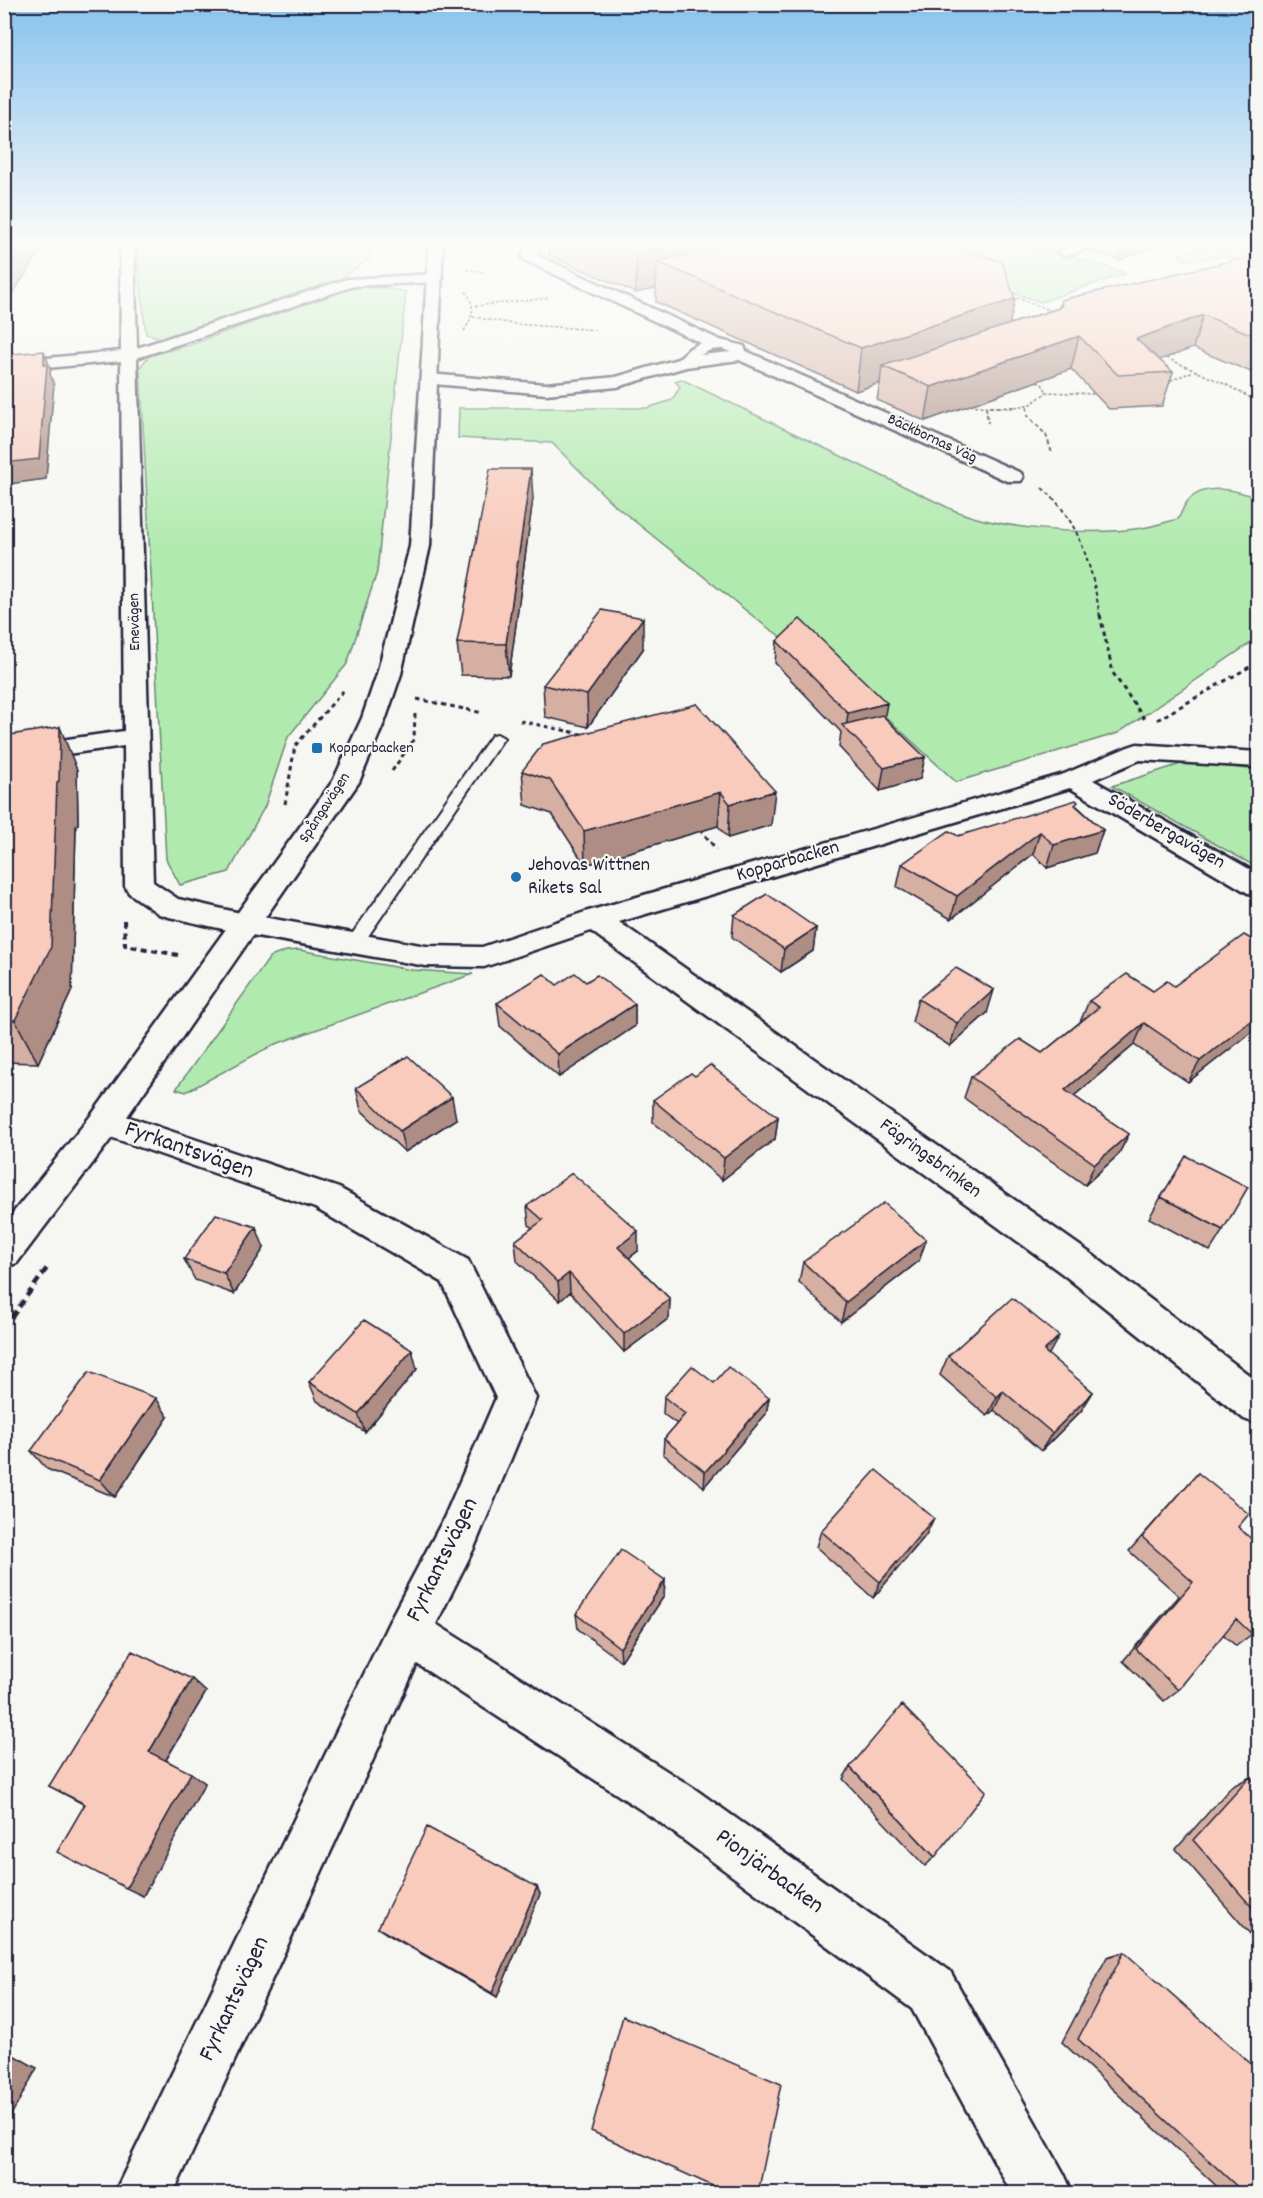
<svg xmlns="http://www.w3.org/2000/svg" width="1263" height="2198" font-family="Dekko,sans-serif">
	<rect width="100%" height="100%" fill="#f6f6f2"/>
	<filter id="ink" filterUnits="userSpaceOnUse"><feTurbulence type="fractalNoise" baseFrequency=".0167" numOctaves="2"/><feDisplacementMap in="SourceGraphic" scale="12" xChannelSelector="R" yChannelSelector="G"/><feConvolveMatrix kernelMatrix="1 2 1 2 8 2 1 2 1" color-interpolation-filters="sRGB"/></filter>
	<g filter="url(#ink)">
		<!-- green -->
		<path fill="#b1eaae" stroke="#6a8674" stroke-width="1.5" d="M 136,244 L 374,244 L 369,259 L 338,280 L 163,338 L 146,334 Z
			M 863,244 L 1025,244 L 1126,273 L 1041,302 Z
			M 1214,244 L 1258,244 L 1258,267 L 1225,256 L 1186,260 L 1178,255 Z
			M 358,287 L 387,288 L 406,292 L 377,572 L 347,664 L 288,737 L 265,806 L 229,872 L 180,885 L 166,859 L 140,367 L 149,356 L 193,344 L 334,293 Z
			M 681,379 L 951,509 C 998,530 1092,536 1142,528 C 1154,526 1166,522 1178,519 C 1181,514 1183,507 1187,502 C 1203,481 1239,490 1258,499 L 1258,634 L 1249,644 L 1118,733 L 956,782 L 849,683 L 764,625 L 612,503 L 552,443 L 458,438 L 459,408 L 647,408 L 672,400 L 680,387 L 675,381 Z
			M 1187,762 L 1258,770 L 1258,868 L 1112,786 Z
			M 299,950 L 412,970 L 473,974 L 273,1045 L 186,1092 L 176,1089 L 270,957 L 286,951 Z"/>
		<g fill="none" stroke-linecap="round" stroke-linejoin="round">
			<!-- service casing -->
			<g stroke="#22223b" stroke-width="4">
				<path id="service" d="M 497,734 L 504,738 L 360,948 L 348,948 L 346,944 L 348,940 L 492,735 Z"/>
			</g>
			<!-- minor casing -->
			<g stroke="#22223b" stroke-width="5">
				<path id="minor" d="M 120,244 L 134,244 L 137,348 L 347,279 L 436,274 L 443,278 L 436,282 L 354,286 L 137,358 L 153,882 L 178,899 L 245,914 L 426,946 L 482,947 L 585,912 L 1064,774 L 1128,747 L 1137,744 L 1258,752 L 1258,767 L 1140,760 L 1093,780 L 1258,874 L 1258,895 L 1248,893 L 1070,788 L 619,922 L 1090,1253 L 1258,1382 L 1258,1424 L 1244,1419 L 1064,1275 L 591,931 L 484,967 L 426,966 L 245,934 L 169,917 L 159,914 L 129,893 L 125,886 L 124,746 L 4,763 L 4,748 L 124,731 L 121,361 L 4,372 L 4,362 L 121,351 Z
					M 527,244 L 541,244 L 537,255 L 720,340 L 744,346 L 746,351 L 1021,473 L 1023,477 L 1021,481 L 1007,481 L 739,360 L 686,367 L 617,387 L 546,394 L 423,383 L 421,379 L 429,374 L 546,384 L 616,377 L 678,359 L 690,348 L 701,343 L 524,260 L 522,257 ZM 722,349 L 731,352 L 700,355 L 711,350 Z
					M 1075,244 L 1095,244 L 1093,247 L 1065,256 L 1058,252 Z
					M 105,1109 L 339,1188 L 468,1260 L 536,1398 L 474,1548 L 436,1624 L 692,1787 L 950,1971 L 1064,2174 L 1073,2194 L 1012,2194 L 912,2009 L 658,1821 L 417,1664 L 173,2194 L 114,2194 L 392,1616 L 444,1518 L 496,1398 L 442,1282 L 315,1208 L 93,1131 L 88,1122 L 93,1113 Z"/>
			</g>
			<!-- tertiary casing -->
			<g stroke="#22223b" stroke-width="5">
				<path id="tertiary" d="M 429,244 L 443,244 L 430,546 L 401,674 L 386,718 L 359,782 L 117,1131 L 17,1263 L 4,1267 L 4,1224 L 93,1113 L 333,781 L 362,718 L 377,674 L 410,546 Z"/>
			</g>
			<!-- path-far4 -->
			<path stroke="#22223b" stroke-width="1.5" stroke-dasharray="3 2" stroke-linecap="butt" d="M 466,269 L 485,272
				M 1012,296 L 1055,312
				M 475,306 L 548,298
				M 473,317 L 514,324 L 597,330
				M 464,331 C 474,315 476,306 465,290
				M 1162,356 L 1227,385 L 1258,402
				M 1033,379 L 1042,384 L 1047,392
				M 1166,382 L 1197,370
				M 965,405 L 1010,408 L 1031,404 L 1047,392 L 1096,394
				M 986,406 L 986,408"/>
			<!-- path-far3 -->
			<path stroke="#22223b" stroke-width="2" stroke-dasharray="4 3" stroke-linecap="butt" d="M 986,407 L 988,423
				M 989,407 L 1017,407
				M 1027,407 L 1028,416 L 1046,435 L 1052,453
				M 1042,488 C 1080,519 1093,571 1100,617"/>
			<!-- path-far2 -->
			<path stroke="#22223b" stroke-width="3" stroke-dasharray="4.5 4" stroke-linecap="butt" d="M 1100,615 L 1113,673 L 1145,720
				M 417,699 L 483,713
				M 1157,720 L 1258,662
				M 520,721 L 586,735
				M 392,771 L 414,739 L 415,714
				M 285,804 L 295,746 L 344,690
				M 700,829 L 716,849"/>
			<!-- path-far1 -->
			<path stroke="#22223b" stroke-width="4" stroke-dasharray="6 4.5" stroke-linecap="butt" d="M 124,920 L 125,945 L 178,955"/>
			<!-- path -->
			<path stroke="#22223b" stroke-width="4.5" stroke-dasharray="8 5" stroke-linecap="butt" d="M 4,1328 L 47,1268"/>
			<!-- service -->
			<use href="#service" fill="#f6f6f2" fill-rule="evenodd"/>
			<!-- minor -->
			<use href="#minor" fill="#f6f6f2" fill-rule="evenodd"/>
			<!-- tertiary -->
			<use href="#tertiary" fill="#f6f6f2" fill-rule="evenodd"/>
		</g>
		<!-- wall -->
		<path fill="#d5afa2" stroke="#22223b" stroke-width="1.5" d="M 549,244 L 949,244 L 1010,324 L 1059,308 L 1061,300 L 1258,255 L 1258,375 L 1193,348 L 1159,360 L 1173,372 L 1162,406 L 1109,409 L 1071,369 L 925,421 L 877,400 L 880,383 L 856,391 L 656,302 L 656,288 L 636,293 L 549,255 Z
			M 1090,244 L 1161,244 L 1119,260 L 1088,251 Z
			M 533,498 L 509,676 L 461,675 L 457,643 Z
			M 777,641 L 885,718 L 925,757 L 920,779 L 880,791 L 839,747 L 841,732 L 775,663 Z
			M 643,649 L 588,727 L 545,717 L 543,685 Z
			M 697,704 L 771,825 L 728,838 L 718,826 L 585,865 L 552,814 L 525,805 L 522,771 Z
			M 4,736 L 77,770 L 78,824 L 76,825 L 72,990 L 38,1063 L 4,1062 Z
			M 1077,806 L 1103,830 L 1095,853 L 1047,868 L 1033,854 L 951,919 L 897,887 L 902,864 L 958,836 Z
			M 734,915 L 816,928 L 813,951 L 781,972 L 732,937 Z
			M 1258,943 L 1258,1027 L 1188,1082 L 1134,1045 L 1074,1096 L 1129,1134 L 1118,1155 L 1085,1185 L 964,1098 L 971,1077 L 1042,1053 L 1080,1022 L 1089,1001 L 1153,991 L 1174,986 Z
			M 586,982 L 635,1004 L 635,1026 L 559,1077 L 500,1026 L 497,1003 L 557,985 Z
			M 918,999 L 987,1013 L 950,1046 L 912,1022 Z
			M 695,1076 L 778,1117 L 775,1139 L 722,1180 L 653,1122 L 653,1100 Z
			M 356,1088 L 456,1119 L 405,1152 L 361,1110 Z
			M 1161,1197 L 1223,1230 L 1210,1251 L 1149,1218 Z
			M 527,1206 L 638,1251 L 629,1258 L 670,1299 L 669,1318 L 624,1352 L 570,1292 L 560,1301 L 517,1261 L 515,1241 L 532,1228 L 529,1225 Z
			M 926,1240 L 919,1261 L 841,1322 L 799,1282 L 803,1262 Z
			M 264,1248 L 234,1294 L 195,1280 L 184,1259 Z
			M 1048,1355 L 1093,1392 L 1081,1411 L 1041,1451 L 994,1410 L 987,1416 L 940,1375 L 948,1356 Z
			M 417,1369 L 365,1432 L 317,1401 L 309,1382 Z
			M 714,1383 L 769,1398 L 766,1414 L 704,1487 L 663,1454 L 664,1439 L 677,1424 L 663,1414 L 664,1397 Z
			M 168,1417 L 115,1497 L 47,1469 L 31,1451 Z
			M 1198,1473 L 1238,1527 L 1252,1634 L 1236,1646 L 1223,1634 L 1178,1690 L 1164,1701 L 1123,1661 L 1179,1596 L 1129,1551 Z
			M 821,1531 L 926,1535 L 873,1598 L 816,1547 Z
			M 665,1580 L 664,1596 L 621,1661 L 578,1629 L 576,1614 Z
			M 206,1692 L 166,1760 L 205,1783 L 143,1896 L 85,1805 L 49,1786 Z
			M 850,1767 L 935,1857 L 925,1866 L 843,1779 Z
			M 1250,1777 L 1258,1786 L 1258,1943 L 1176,1849 L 1231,1787 Z
			M 537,1887 L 540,1894 L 497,1997 L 387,1934 L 378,1928 Z
			M 1124,1952 L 1258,2193 L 1224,2193 L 1062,2042 L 1107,1957 Z"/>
		<!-- shaded-wall -->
		<path fill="#ae8e84" stroke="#22223b" stroke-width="1.5" d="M 23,244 L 46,244 L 4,306 L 4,270 Z
			M 676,244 L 813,244 L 657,262 L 656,288 L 636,293 L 636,254 Z
			M 1139,244 L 1161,244 L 1119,260 L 1121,250 Z
			M 1015,299 L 1006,340 L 882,366 L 880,383 L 856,391 L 861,348 Z
			M 1203,315 L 1193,348 L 1127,372 L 1136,339 Z
			M 1079,336 L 1071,369 L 925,421 L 931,387 Z
			M 44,351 L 51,370 L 50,374 L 54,384 L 46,479 L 9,484 L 4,472 L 4,463 L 44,365 Z
			M 531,469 L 533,498 L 509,676 L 506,644 Z
			M 643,618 L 643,649 L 588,727 L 587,695 Z
			M 887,703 L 883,726 L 846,729 L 848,713 Z
			M 60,727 L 77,770 L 78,824 L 76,825 L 72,990 L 38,1063 L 15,1020 Z
			M 925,757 L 920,779 L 880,791 L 884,768 Z
			M 775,791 L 771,825 L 728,838 L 730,804 Z
			M 721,792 L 718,826 L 585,865 L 584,831 Z
			M 1103,830 L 1095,853 L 1047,868 L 1054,845 Z
			M 1040,832 L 1033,854 L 951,919 L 957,896 Z
			M 816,928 L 813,951 L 781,972 L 784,949 Z
			M 994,990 L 987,1013 L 950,1046 L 957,1023 Z
			M 635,1004 L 635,1026 L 559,1077 L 558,1054 Z
			M 1258,1015 L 1258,1027 L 1188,1082 L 1200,1061 Z
			M 1144,1023 L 1134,1045 L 1056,1111 L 1065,1090 Z
			M 452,1097 L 456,1119 L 405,1152 L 400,1131 Z
			M 778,1117 L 775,1139 L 722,1180 L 724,1158 Z
			M 1129,1134 L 1118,1155 L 1085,1185 L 1095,1164 Z
			M 256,1227 L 264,1248 L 234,1294 L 224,1273 Z
			M 638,1231 L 638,1251 L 618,1266 L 618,1247 Z
			M 926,1240 L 919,1261 L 841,1322 L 846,1302 Z
			M 569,1273 L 570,1292 L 560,1301 L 558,1282 Z
			M 670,1299 L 669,1318 L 624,1352 L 624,1334 Z
			M 1059,1336 L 1048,1356 L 1044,1351 Z
			M 412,1350 L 417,1369 L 365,1432 L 358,1414 Z
			M 1003,1391 L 994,1410 L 987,1416 L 997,1397 Z
			M 1093,1392 L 1081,1411 L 1041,1451 L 1052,1433 Z
			M 156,1398 L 168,1417 L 115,1497 L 100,1480 Z
			M 769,1398 L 766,1414 L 704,1487 L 705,1472 Z
			M 934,1518 L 926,1535 L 873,1598 L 880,1582 Z
			M 665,1580 L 664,1596 L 621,1661 L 620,1648 Z
			M 192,1679 L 206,1692 L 164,1763 L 149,1752 Z
			M 191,1773 L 205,1783 L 143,1896 L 126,1888 Z
			M 537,1887 L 540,1894 L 497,1997 L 492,1993 Z
			M 4,2050 L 37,2068 L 4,2128 Z"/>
		<!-- building -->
		<path fill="#f8cbbc" stroke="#22223b" stroke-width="1.5" d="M 4,244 L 23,244 L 4,270 Z
			M 613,244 L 676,244 L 636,254 Z
			M 728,244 L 949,244 L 1002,262 L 1015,299 L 861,348 L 657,262 Z
			M 1097,244 L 1139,244 L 1121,250 Z
			M 1258,255 L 1258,337 L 1203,315 L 1136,339 L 1173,372 L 1118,375 L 1079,336 L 931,387 L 882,366 L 1059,308 L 1062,304 L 1061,300 Z
			M 44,351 L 44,365 L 47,365 L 39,459 L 4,463 L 4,430 L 12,354 Z
			M 490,469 L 531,469 L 506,644 L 457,643 Z
			M 602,610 L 643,618 L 587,695 L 543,685 Z
			M 800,619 L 887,703 L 848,713 L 777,641 Z
			M 697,704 L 775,791 L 730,804 L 721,792 L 584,831 L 550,780 L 522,771 L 543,744 Z
			M 882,715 L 925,757 L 884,768 L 842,725 Z
			M 60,727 L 59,781 L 57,782 L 51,947 L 15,1020 L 4,1020 L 4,736 Z
			M 1076,800 L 1078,802 L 1075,805 L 1103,830 L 1054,845 L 1040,832 L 957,896 L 902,864 L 949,831 L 958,836 Z
			M 767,894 L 816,928 L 784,949 L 734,915 Z
			M 1244,935 L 1258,943 L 1258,1015 L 1200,1061 L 1144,1023 L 1065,1090 L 1129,1134 L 1095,1164 L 971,1077 L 1020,1039 L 1042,1053 L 1099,1007 L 1089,1001 L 1127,974 L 1153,991 L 1167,981 L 1174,986 Z
			M 956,968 L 994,990 L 957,1023 L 918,999 Z
			M 575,973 L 586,982 L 597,975 L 635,1004 L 558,1054 L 497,1003 L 544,974 L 557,985 Z
			M 408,1056 L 452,1097 L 400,1131 L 356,1088 Z
			M 710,1065 L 778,1117 L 724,1158 L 653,1100 L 691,1073 L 695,1076 Z
			M 1186,1156 L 1248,1187 L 1223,1230 L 1161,1197 Z
			M 572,1173 L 638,1231 L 618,1247 L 670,1299 L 624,1334 L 569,1273 L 558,1282 L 515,1241 L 543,1220 L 527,1206 Z
			M 884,1203 L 926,1240 L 846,1302 L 803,1262 Z
			M 216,1214 L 256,1227 L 224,1273 L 184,1259 Z
			M 1012,1298 L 1059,1336 L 1044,1351 L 1093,1392 L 1052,1433 L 1003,1391 L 997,1397 L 948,1356 Z
			M 364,1320 L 412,1350 L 358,1414 L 309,1382 Z
			M 692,1366 L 714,1383 L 728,1367 L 769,1398 L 705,1472 L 664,1439 L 685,1414 L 664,1397 Z
			M 89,1372 L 156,1398 L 100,1480 L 31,1451 Z
			M 876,1470 L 934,1518 L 880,1582 L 821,1531 Z
			M 1198,1473 L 1249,1514 L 1238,1527 L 1258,1545 L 1258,1626 L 1252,1634 L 1236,1619 L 1178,1690 L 1136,1649 L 1193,1582 L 1142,1537 Z
			M 621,1550 L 665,1580 L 620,1648 L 576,1614 Z
			M 132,1651 L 192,1679 L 149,1752 L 191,1773 L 126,1888 L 57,1852 L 85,1804 L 49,1786 Z
			M 902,1705 L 986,1791 L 935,1857 L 850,1767 Z
			M 1250,1777 L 1258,1786 L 1258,1914 L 1193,1840 Z
			M 427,1827 L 537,1887 L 492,1993 L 378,1928 Z
			M 1124,1952 L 1258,2070 L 1258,2193 L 1244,2193 L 1078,2039 Z
			M 623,2016 L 781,2084 L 758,2193 L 728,2193 L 591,2131 Z
			M 4,2060 L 15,2066 L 4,2085 Z"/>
	</g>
	<!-- sky -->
	<linearGradient id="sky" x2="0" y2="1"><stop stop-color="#87c2ee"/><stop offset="0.44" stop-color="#fbfbf9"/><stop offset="1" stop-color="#fbfbf9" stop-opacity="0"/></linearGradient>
	<rect width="1263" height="552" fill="url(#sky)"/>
	<!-- markers -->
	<g fill="#1f6fb2" stroke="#f6f6f2" stroke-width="2">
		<rect x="311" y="742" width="12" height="12" rx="3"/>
		<circle cx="516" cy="877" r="6"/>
	</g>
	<g text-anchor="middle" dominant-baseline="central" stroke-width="4.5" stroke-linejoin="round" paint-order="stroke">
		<!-- far-street labels -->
		<g font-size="16" fill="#22223b" stroke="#f6f6f2">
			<text transform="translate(932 439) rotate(25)">Bäckbornas Väg</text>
			<text transform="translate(135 622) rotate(-91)">Enevägen</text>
			<text transform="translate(325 808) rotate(-57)">Spångavägen</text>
		</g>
		<!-- far-poi labels -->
		<g font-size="16" fill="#22223b" stroke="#f6f6f2" text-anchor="start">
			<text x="329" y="748">Kopparbacken</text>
		</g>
		<!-- street labels -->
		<g font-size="20" fill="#22223b" stroke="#f6f6f2">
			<text transform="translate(1166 832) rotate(30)">Söderbergavägen</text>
			<text transform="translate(788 862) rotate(-16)">Kopparbacken</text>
			<text transform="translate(930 1159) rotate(36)">Fägringsbrinken</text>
		</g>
		<!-- poi labels -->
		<g font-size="20" fill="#22223b" stroke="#f6f6f2" text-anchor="start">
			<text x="528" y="866">Jehovas Wittnen<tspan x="528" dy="23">Rikets Sal</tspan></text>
		</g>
		<!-- near-street labels -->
		<g font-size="24" fill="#22223b" stroke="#f6f6f2">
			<text transform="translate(189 1151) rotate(19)">Fyrkantsvägen</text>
			<text transform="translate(443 1560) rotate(-64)">Fyrkantsvägen</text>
			<text transform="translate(769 1872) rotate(36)">Pionjärbacken</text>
			<text transform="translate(235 1999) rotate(-65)">Fyrkantsvägen</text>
		</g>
	</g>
	<!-- margin -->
	<rect width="1263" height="2198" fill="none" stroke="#f6f6f2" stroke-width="24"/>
	<rect x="12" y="12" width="1239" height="2174" fill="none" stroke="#22223b" stroke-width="2" filter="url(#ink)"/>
</svg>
